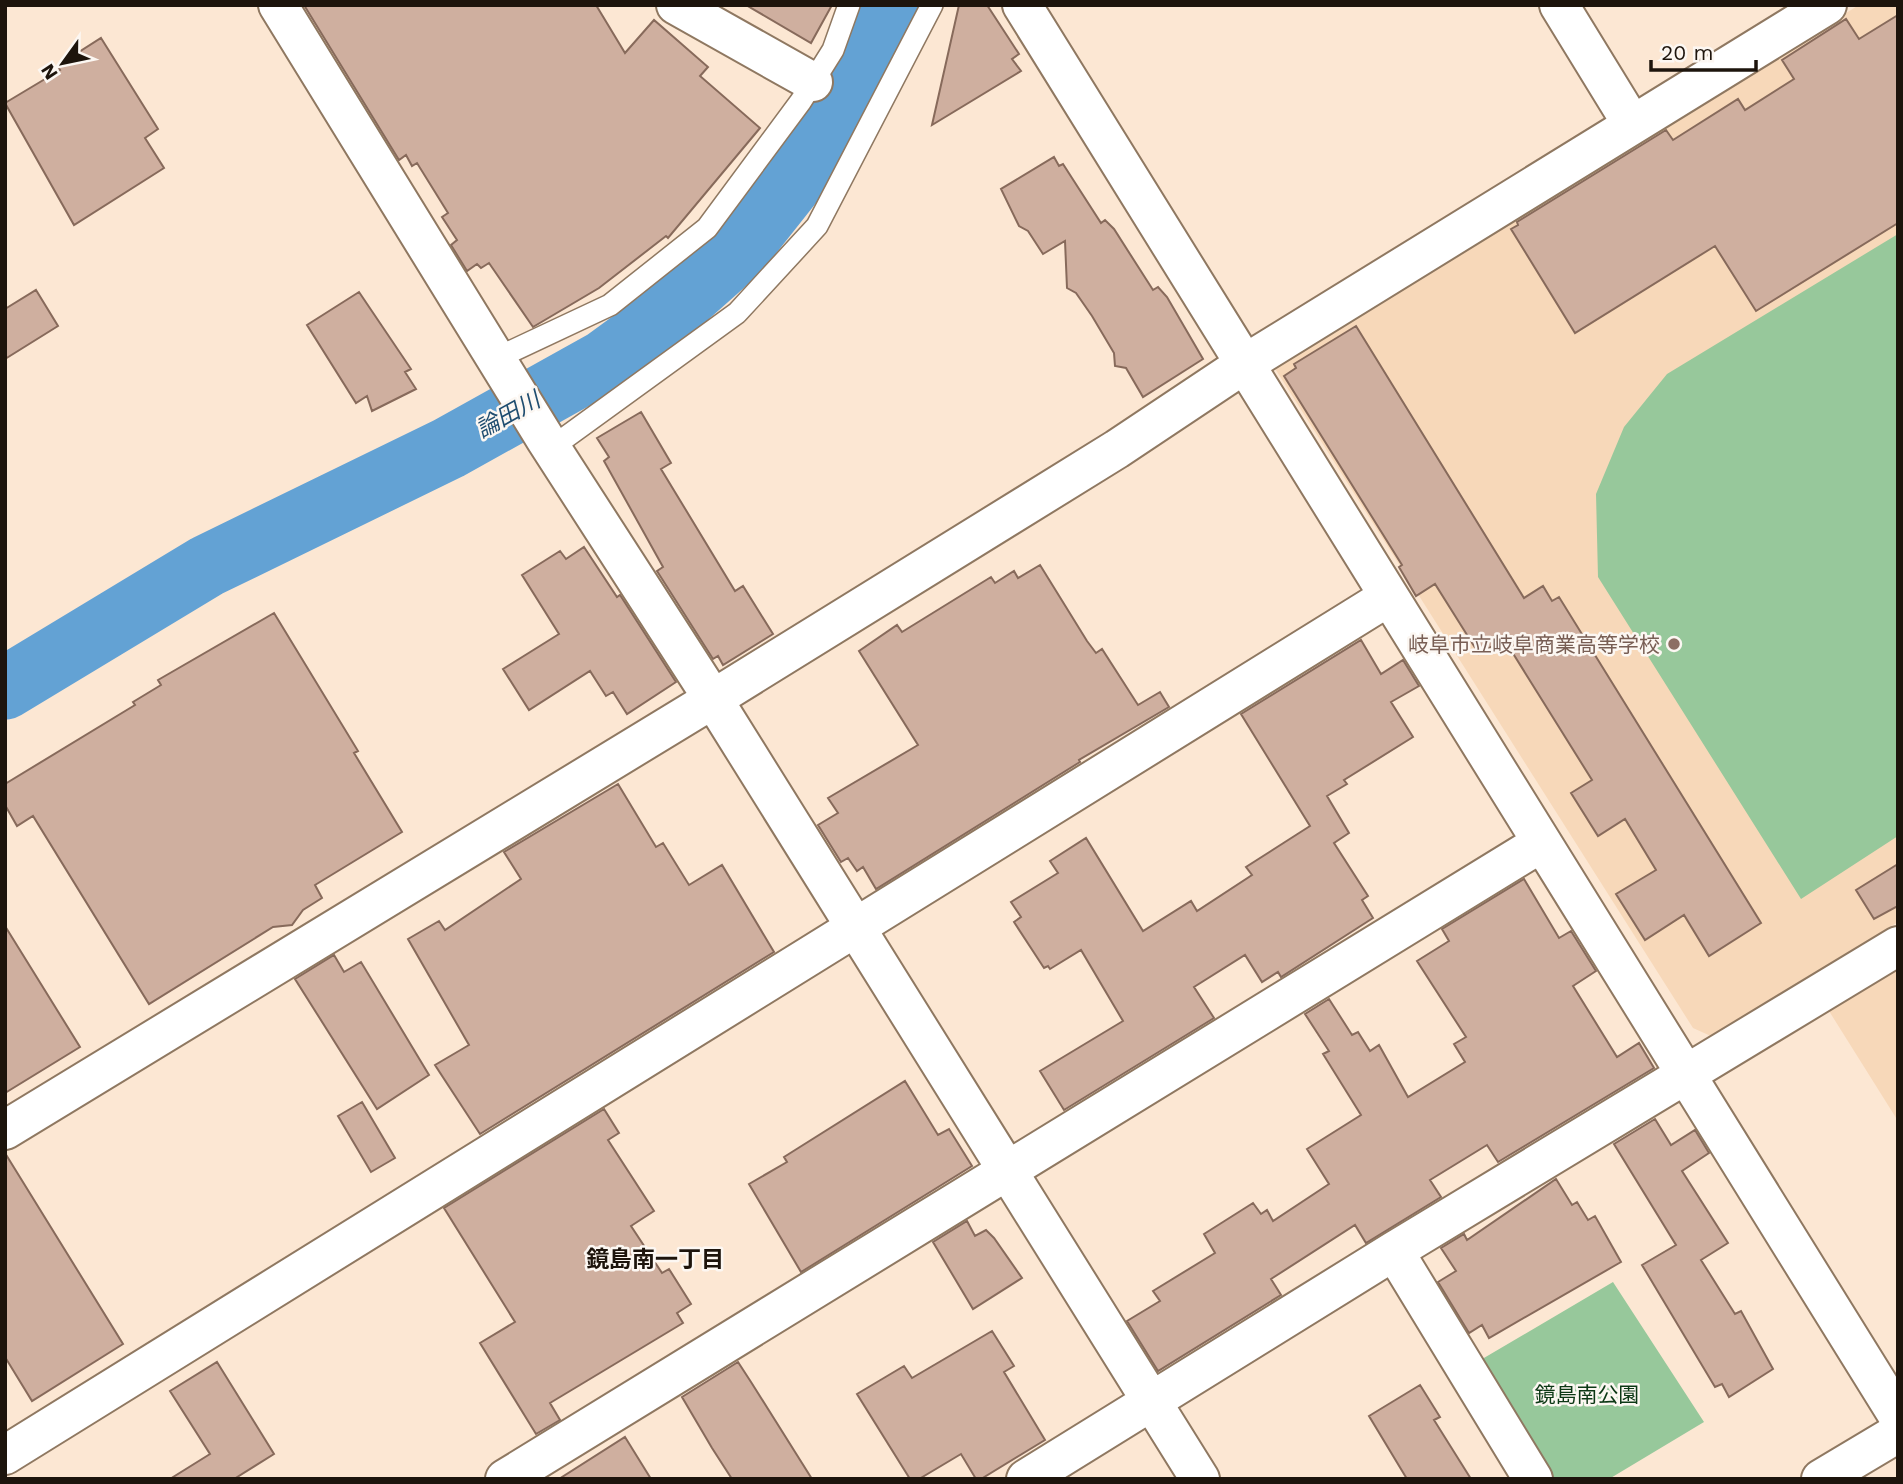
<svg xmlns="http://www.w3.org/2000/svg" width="1903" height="1484" font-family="'Work Sans','Noto Sans JP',sans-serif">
	<rect width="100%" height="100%" fill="#fce7d3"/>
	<!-- built -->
	<path fill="#f7d8b9" d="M 1859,5 L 1898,5 L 1898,922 L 1713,1037 L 1693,1028 L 1274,367 Z
		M 1898,968 L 1898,1121 L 1829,1011 Z"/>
	<!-- green -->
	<path fill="#97c89b" d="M 1898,234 L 1898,836 L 1801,899 L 1598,577 L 1596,494 L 1624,427 L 1667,374 Z
		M 1613,1282 L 1704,1422 L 1609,1479 L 1542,1479 L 1472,1365 Z"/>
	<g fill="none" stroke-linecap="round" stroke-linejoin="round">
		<!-- river -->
		<path stroke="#63a2d4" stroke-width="63" d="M 5,688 L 207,566 L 449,448 L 605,361 L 657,323 L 737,252 L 802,170 L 869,59 L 887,5"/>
	</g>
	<!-- building -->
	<path fill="#cfaf9f" stroke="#876a5b" stroke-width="2" d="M 304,5 L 596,5 L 625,53 L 654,20 L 708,67 L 700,76 L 760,128 L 668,238 L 666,236 L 599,288 L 533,327 L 489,263 L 481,268 L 477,264 L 467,271 L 451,245 L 457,240 L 442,217 L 448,213 L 417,163 L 412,166 L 406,155 L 399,160 Z
		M 746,5 L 832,5 L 811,43 Z
		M 959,5 L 987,5 L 1019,54 L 1012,59 L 1021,71 L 932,125 Z
		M 1898,15 L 1898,223 L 1756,311 L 1715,246 L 1575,333 L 1511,229 L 1518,225 L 1517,222 L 1666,130 L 1673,140 L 1738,99 L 1745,110 L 1794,79 L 1782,60 L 1846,19 L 1859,39 Z
		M 101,38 L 158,129 L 145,138 L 164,168 L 74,225 L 5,103 L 60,70 L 57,66 Z
		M 1054,157 L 1059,166 L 1063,164 L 1101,223 L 1105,220 L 1114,229 L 1153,290 L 1158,287 L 1167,297 L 1203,359 L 1143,397 L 1126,368 L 1115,366 L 1114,353 L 1092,316 L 1076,293 L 1067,288 L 1065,241 L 1043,254 L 1028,231 L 1019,226 L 1001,189 Z
		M 36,290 L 58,326 L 5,359 L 5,309 Z
		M 359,292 L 411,369 L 405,372 L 416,389 L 372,411 L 367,396 L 356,403 L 307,325 Z
		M 1356,326 L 1524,598 L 1543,586 L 1552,601 L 1559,597 L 1761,923 L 1709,956 L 1684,915 L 1645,940 L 1616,894 L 1656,870 L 1625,819 L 1598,836 L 1571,793 L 1592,780 L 1504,639 L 1479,654 L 1435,584 L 1416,596 L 1399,567 L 1402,565 L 1284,376 L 1296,368 L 1294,364 Z
		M 641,412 L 671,463 L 661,469 L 735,591 L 743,586 L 773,634 L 723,665 L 718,656 L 713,659 L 657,571 L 663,567 L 604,461 L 609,457 L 597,438 Z
		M 584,547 L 617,597 L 620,595 L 676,682 L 627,714 L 613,692 L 606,696 L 590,671 L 529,710 L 503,669 L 559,634 L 522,575 L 560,551 L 566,559 Z
		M 1040,565 L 1087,641 L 1096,653 L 1102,649 L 1138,705 L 1160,692 L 1169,707 L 1079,760 L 1080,762 L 876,889 L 863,867 L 857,871 L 848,858 L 841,862 L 818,825 L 838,813 L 828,798 L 918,745 L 859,651 L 897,625 L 902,632 L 991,577 L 995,583 L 1014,571 L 1018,578 Z
		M 274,613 L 358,751 L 354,753 L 402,832 L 315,885 L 322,898 L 303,910 L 292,925 L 273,927 L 149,1004 L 33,816 L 17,826 L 5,805 L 5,784 L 135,705 L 133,702 L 161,685 L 158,680 Z
		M 1361,640 L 1381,674 L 1403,660 L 1419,686 L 1391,702 L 1413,737 L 1344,780 L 1347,784 L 1327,796 L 1349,833 L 1334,843 L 1368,896 L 1362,900 L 1373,918 L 1281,977 L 1278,972 L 1262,982 L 1245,955 L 1194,987 L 1214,1018 L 1064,1110 L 1040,1071 L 1123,1021 L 1081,950 L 1050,969 L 1048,966 L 1044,968 L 1014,922 L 1021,917 L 1011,902 L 1058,873 L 1050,861 L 1086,838 L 1143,931 L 1191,901 L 1197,911 L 1252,875 L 1246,867 L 1310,826 L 1241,714 Z
		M 618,784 L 656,847 L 663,843 L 689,885 L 722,865 L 774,952 L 480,1134 L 435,1065 L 469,1045 L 408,939 L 439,921 L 445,930 L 521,879 L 504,852 Z
		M 1898,864 L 1898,906 L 1874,919 L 1856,890 Z
		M 1524,879 L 1559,938 L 1571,931 L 1596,971 L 1573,986 L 1617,1057 L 1639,1043 L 1654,1068 L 1498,1162 L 1487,1145 L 1430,1180 L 1441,1197 L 1366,1243 L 1355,1225 L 1271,1279 L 1281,1295 L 1158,1371 L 1127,1321 L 1160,1301 L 1153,1291 L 1215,1253 L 1204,1234 L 1253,1203 L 1261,1214 L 1267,1210 L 1273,1221 L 1329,1184 L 1307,1149 L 1361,1115 L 1323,1054 L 1329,1051 L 1305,1014 L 1329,999 L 1352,1035 L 1358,1032 L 1370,1051 L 1379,1045 L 1408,1097 L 1465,1062 L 1454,1044 L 1466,1037 L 1417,961 L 1449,941 L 1442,929 Z
		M 5,926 L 80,1047 L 5,1093 Z
		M 334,955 L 344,972 L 361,962 L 429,1075 L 377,1109 L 295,979 Z
		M 905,1081 L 938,1135 L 949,1129 L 972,1166 L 801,1272 L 749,1184 L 787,1162 L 784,1157 Z
		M 362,1102 L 395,1158 L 371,1172 L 338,1116 Z
		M 604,1109 L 619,1133 L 608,1140 L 654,1211 L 631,1226 L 662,1273 L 669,1269 L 691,1304 L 677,1313 L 683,1323 L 550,1403 L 560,1420 L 536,1434 L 480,1343 L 515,1322 L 444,1208 Z
		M 1655,1119 L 1671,1145 L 1695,1130 L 1709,1153 L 1682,1171 L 1728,1243 L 1701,1260 L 1735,1314 L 1741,1311 L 1773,1369 L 1729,1397 L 1722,1384 L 1715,1387 L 1642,1265 L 1676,1245 L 1614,1144 Z
		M 5,1153 L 123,1344 L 32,1401 L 5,1357 Z
		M 1556,1179 L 1572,1205 L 1577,1202 L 1588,1220 L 1595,1216 L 1621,1262 L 1489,1338 L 1482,1325 L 1469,1333 L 1438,1282 L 1456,1271 L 1441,1248 L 1464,1234 L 1467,1240 Z
		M 967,1221 L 975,1236 L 986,1230 L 994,1238 L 1022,1278 L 973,1309 L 933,1242 Z
		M 992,1331 L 1014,1366 L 1004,1372 L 1045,1440 L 981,1479 L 976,1479 L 961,1454 L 919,1479 L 910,1479 L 857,1394 L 904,1366 L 912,1378 Z
		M 217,1362 L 274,1454 L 234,1479 L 170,1479 L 210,1454 L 170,1391 Z
		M 738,1362 L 751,1382 L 812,1479 L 732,1479 L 712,1448 L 682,1397 Z
		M 1420,1385 L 1440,1417 L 1434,1420 L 1471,1479 L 1407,1479 L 1369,1416 Z
		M 625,1437 L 651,1479 L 559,1479 Z"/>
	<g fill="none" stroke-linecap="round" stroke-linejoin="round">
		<!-- lane casing -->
		<g stroke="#8f7861" stroke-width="24">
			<path id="lane" d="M 495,359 L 610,305 L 707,228 L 801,101 L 833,50 L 849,5
				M 551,448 L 737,313 L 817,226 L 932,5"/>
		</g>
		<!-- street casing -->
		<g stroke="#8f7861" stroke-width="42">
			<path id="street" d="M 278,5 L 546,440 L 713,699 L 1200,1479
				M 676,5 L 813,82
				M 1022,5 L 1898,1416
				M 1559,5 L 1632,124
				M 5,1130 L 713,699 L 1117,449 L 1243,365 L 1827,5
				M 1394,1251 L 1533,1479
				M 5,1455 L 1388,597
				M 505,1479 L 1541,843
				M 1026,1479 L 1394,1251 L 1898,946"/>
		</g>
		<!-- secondary casing -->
		<g stroke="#8f7861" stroke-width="42">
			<path id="secondary" d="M 1821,1479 L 1898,1433"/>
		</g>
		<!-- lane -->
		<use href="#lane" stroke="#fff" stroke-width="21"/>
		<!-- street -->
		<use href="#street" stroke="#fff" stroke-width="38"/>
		<!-- secondary -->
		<use href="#secondary" stroke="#fff" stroke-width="38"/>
	</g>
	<!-- markers -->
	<circle fill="#8d6e63" stroke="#fcf7f2" stroke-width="2.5" cx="1674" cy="644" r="7"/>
	<g text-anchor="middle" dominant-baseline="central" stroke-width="5" stroke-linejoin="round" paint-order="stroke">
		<!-- education labels -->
		<g font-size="21" fill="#785e54" stroke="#fcf7f2" text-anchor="end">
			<text x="1660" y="644">岐阜市立岐阜商業高等学校</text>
		</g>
		<!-- park labels -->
		<g font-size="21" fill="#0c3815" stroke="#fcf7f2">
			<text x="1587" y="1394">鏡島南公園</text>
		</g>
		<!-- water labels -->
		<g font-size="23" font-style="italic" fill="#1f4d70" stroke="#fcf7f2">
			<text transform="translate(508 415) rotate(-29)">論田川</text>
		</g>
		<!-- neighbourhood labels -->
		<g font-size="23" font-weight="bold" fill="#1d140c" stroke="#fcf7f2">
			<text x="655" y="1259">鏡島南一丁目</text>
		</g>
	</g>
	<!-- border -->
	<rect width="1903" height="1484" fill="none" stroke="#1d140c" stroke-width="14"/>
	<!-- north arrow -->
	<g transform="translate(63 63) rotate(237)" stroke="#fcf7f2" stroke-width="5" paint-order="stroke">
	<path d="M0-5L12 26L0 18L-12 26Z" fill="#1d140c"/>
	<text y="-10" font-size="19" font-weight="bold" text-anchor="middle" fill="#1d140c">N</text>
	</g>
	<!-- scale -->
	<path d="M1651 60v10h105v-10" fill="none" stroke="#1d140c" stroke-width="3.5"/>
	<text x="1661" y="60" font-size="21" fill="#1d140c" stroke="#fcf7f2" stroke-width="5" paint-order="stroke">20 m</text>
</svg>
